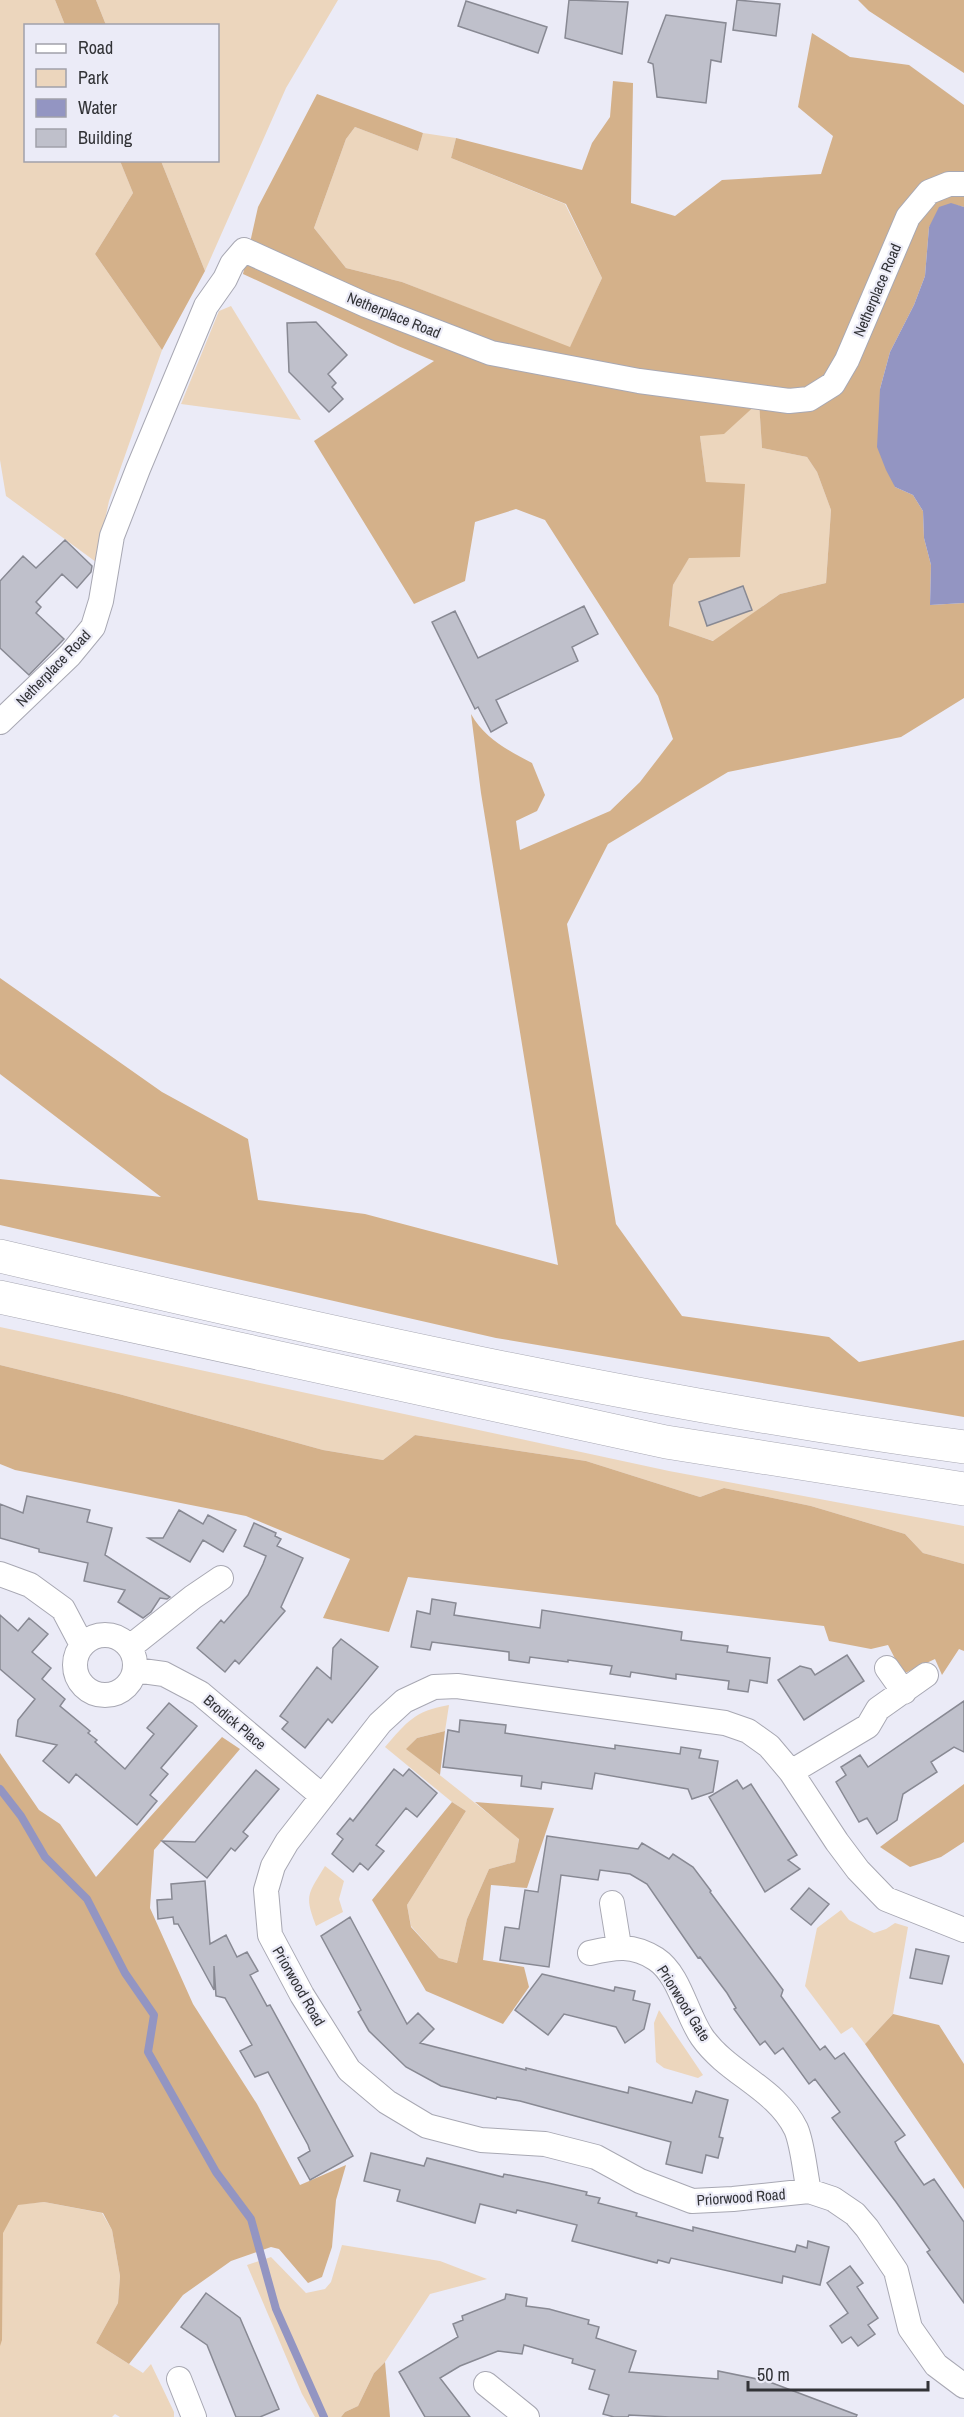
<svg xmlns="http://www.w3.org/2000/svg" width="964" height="2417" font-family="'Archivo Narrow',sans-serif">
	<rect width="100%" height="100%" fill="#ebebf7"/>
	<!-- green -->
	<path fill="#ecd6bd" d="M 0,0 L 55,0 L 65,25 L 26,26 L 26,160 L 120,161 L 133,193 L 95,254 L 162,350 L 109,501 L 96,562 L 6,496 L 0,460 Z
		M 96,0 L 338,0 L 286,88 L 205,271 L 161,161 L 218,160 L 218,26 L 106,25 Z
		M 355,127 L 418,151 L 423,133 L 456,138 L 451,158 L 565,204 L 602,278 L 570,348 L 402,282 L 346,268 L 314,228 L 346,139 Z
		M 231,306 L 301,420 L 181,404 L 219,311 Z
		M 759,401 L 762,448 L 807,457 L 817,472 L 831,510 L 826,583 L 780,594 L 714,641 L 669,627 L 673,585 L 689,557 L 740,557 L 706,483 L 700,436 Z
		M 0,1327 L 669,1471 L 964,1526 L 964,1564 L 923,1553 L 905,1534 L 811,1506 L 724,1488 L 700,1497 L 586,1461 L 415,1435 L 383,1460 L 323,1450 L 119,1394 L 0,1365 Z
		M 449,1705 L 445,1731 L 417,1738 L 407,1749 L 519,1838 L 515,1862 L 489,1869 L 467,1919 L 457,1963 L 439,1958 L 411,1926 L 407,1905 L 466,1811 L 452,1802 L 385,1747 C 407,1722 414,1711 449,1705 Z
		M 325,1866 L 344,1881 L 339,1899 L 343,1912 L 316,1926 C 304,1895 308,1894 325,1866 Z
		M 841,1910 L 849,1920 L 874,1933 L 886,1929 L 895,1923 L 908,1927 L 893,2014 L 865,2044 L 852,2027 L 841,2034 L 805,1986 L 817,1928 Z
		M 659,2010 L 703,2075 L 698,2078 L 664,2068 L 656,2062 L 654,2023 Z
		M 44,2202 L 102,2213 L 112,2230 L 120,2276 L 118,2303 L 96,2343 L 143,2373 L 151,2364 L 174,2412 L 174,2417 L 120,2417 L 115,2414 L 112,2417 L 0,2417 L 0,2206 Z
		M 342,2245 L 440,2261 L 487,2279 L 430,2294 L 385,2362 L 374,2373 L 358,2406 L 345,2412 L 341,2417 L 315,2417 L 302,2394 L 247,2265 L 271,2257 L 306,2293 L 325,2289 L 331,2282 Z"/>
	<!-- forest -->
	<path fill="#d4b18a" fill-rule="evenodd" d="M 55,0 L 96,0 L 106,25 L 65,25 Z
		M 858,0 L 964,0 L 964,73 L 869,11 Z
		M 812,33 L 850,57 L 909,65 L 964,105 L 964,207 L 951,204 L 929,227 L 925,276 L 914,305 L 890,352 L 880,389 L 880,412 L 895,487 L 913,495 L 923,511 L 924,538 L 931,565 L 930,605 L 964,603 L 964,698 L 901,737 L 728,772 L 608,844 L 567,924 L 616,1224 L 682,1316 L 829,1337 L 859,1362 L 964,1340 L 964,1417 L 496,1338 L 0,1225 L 0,1179 L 161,1197 L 0,1074 L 0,978 L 162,1092 L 248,1139 L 258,1200 L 365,1214 L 558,1265 L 481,793 L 471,714 C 485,739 508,750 532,763 L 545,795 L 537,811 L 516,821 L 520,850 L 610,811 L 640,782 L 673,739 L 658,696 L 545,520 L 516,509 L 475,522 L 465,581 L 414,604 L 314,441 L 434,361 L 398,346 L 243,274 L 258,207 L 317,94 L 423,133 L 418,151 L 355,127 L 346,139 L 314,228 L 346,268 L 402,282 L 570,347 L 602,278 L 566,204 L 451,158 L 456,138 L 582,170 L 592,143 L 610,117 L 613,81 L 633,83 L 631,203 L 675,216 L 722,180 L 821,174 L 833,136 L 798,107 ZM 759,402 L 762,448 L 807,457 L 817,472 L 831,510 L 826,583 L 780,594 L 713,641 L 669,626 L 673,585 L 689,558 L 740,557 L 745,484 L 706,482 L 700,436 L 724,434 Z
		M 120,161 L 161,161 L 205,271 L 162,350 L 95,254 L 133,193 Z
		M 0,1365 L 119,1394 L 323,1450 L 383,1460 L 415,1435 L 586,1461 L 700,1497 L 724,1488 L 811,1506 L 905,1534 L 923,1553 L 964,1564 L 964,1651 L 959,1649 L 942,1675 L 935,1659 L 903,1674 L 888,1645 L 871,1649 L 829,1641 L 824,1626 L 408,1577 L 389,1632 L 323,1618 L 350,1559 L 246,1516 L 15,1470 L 0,1464 Z
		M 445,1731 L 440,1775 L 406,1749 L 417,1738 Z
		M 222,1737 L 240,1749 L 154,1850 L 150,1908 L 193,2004 L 257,2104 L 300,2185 L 346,2165 L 336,2200 L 332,2247 L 322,2277 L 308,2283 L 279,2249 L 271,2247 L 231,2261 L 183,2295 L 129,2364 L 96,2343 L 118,2303 L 120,2276 L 112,2230 L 103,2213 L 44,2202 L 18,2205 L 3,2233 L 2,2340 L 0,2346 L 0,1753 L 39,1810 L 60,1824 L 96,1877 Z
		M 964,1784 L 964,1842 L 941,1857 L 910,1867 L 880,1847 Z
		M 452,1802 L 466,1811 L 407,1905 L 411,1927 L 439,1958 L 457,1963 L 467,1919 L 489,1869 L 515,1862 L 519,1839 L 475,1802 L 554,1808 L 527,1888 L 491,1885 L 483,1960 L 524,1967 L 529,1987 L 503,2024 L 426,1991 L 372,1900 Z
		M 893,2014 L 939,2025 L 964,2064 L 964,2189 L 865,2044 Z
		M 385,2362 L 390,2417 L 341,2417 L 345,2412 L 358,2406 L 374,2373 Z"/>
	<!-- water -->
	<path fill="#9395c2" d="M 951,203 L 964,207 L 964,603 L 930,605 L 931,565 L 924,538 L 923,511 L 913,495 L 895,487 L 886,470 L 877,447 L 880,389 L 890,352 L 914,305 L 925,276 L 929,227 L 939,207 Z"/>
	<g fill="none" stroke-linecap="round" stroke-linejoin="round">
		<!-- stream -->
		<path stroke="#9395c2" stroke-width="8" d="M 0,1789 L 21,1816 L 45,1857 L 87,1899 L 125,1973 L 154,2015 L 148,2052 L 216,2172 L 251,2219 L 276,2309 L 324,2417"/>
	</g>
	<!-- building -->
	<path fill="#bfc0cb" stroke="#888993" stroke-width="1.5" d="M 569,0 L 628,2 L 622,54 L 565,38 Z
		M 737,0 L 780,4 L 776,36 L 733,30 Z
		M 466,1 L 547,27 L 538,53 L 458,26 Z
		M 666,15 L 726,23 L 721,62 L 711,60 L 706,103 L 657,97 L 653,64 L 648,62 Z
		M 316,322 L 347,355 L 328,374 L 336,383 L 332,387 L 343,399 L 329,412 L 289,372 L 287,323 Z
		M 65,540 L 92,566 L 91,572 L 77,588 L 62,574 L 36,602 L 41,607 L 36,613 L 64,639 L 29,675 L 0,648 L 0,581 L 23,556 L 36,568 Z
		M 743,586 L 752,610 L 707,626 L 699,602 Z
		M 584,606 L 598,634 L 572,647 L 578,661 L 496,700 L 507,723 L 491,732 L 478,707 L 475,709 L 432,622 L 455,611 L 478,658 Z
		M 27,1496 L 90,1510 L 87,1522 L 112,1528 L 105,1555 L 170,1597 L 167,1599 L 160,1598 L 151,1612 L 143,1618 L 118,1602 L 125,1590 L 84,1581 L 88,1563 L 39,1552 L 39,1549 L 0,1538 L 0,1504 L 23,1513 Z
		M 179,1510 L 203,1524 L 208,1515 L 236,1530 L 223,1552 L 203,1540 L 190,1562 L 148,1538 L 163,1538 Z
		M 254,1523 L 276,1533 L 275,1536 L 281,1539 L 277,1546 L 303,1558 L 281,1607 L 285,1611 L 239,1664 L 235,1660 L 225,1672 L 197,1648 L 221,1620 L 224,1623 L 248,1595 L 263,1564 L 266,1556 L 244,1546 Z
		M 432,1599 L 456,1603 L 454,1615 L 540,1628 L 542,1610 L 682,1632 L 681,1640 L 728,1646 L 727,1652 L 770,1658 L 767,1683 L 750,1680 L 748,1692 L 728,1689 L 729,1681 L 676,1674 L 676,1679 L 631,1672 L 630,1677 L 610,1674 L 612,1666 L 568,1660 L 568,1662 L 530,1657 L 529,1663 L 509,1660 L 509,1652 L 432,1642 L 430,1650 L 411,1647 L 417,1611 L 430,1614 Z
		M 0,1615 L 18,1631 L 29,1618 L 48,1634 L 32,1652 L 51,1668 L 42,1679 L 65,1699 L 60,1706 L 90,1731 L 88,1733 L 97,1740 L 95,1742 L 125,1769 L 154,1734 L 147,1728 L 169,1703 L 197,1726 L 161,1768 L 168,1774 L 150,1795 L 157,1801 L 137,1825 L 76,1774 L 69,1783 L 43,1761 L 57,1745 L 16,1736 L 18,1720 L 35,1699 L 0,1669 Z
		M 341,1639 L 378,1667 L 332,1723 L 328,1719 L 305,1748 L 282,1729 L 288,1722 L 280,1716 L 317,1667 L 331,1679 L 333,1648 Z
		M 847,1655 L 864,1681 L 804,1720 L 778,1680 L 800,1666 L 811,1669 L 815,1675 Z
		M 964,1701 L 964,1752 L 954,1747 L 931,1762 L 937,1772 L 903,1794 L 897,1820 L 877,1834 L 867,1818 L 859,1822 L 836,1782 L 846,1775 L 841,1767 L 860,1755 L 868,1767 Z
		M 460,1720 L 506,1725 L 505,1733 L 615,1749 L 615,1745 L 680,1754 L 681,1747 L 701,1750 L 699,1758 L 718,1761 L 713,1792 L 692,1799 L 688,1789 L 595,1773 L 592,1789 L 542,1782 L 541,1789 L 521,1786 L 522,1776 L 443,1767 L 448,1730 L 459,1732 Z
		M 394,1769 L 403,1776 L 409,1769 L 437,1793 L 417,1817 L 406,1808 L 376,1845 L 384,1851 L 368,1870 L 360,1863 L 353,1872 L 332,1854 L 343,1839 L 337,1834 L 350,1818 L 353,1821 Z
		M 256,1770 L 279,1789 L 243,1832 L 248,1836 L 235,1851 L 231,1848 L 207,1878 L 162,1841 L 195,1842 Z
		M 737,1780 L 743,1789 L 751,1784 L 797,1855 L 788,1860 L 800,1869 L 765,1892 L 709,1797 Z
		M 547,1836 L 638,1849 L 642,1843 L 669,1859 L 673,1854 L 693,1867 L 711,1891 L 710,1892 L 783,1990 L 781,1996 L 820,2050 L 825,2046 L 835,2059 L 844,2053 L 905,2135 L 895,2142 L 899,2150 L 924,2185 L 934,2179 L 964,2222 L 964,2303 L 927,2252 L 930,2250 L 896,2202 L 832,2118 L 840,2112 L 815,2079 L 809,2084 L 783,2048 L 775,2054 L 765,2041 L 760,2045 L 734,2009 L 736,2008 L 727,1993 L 700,1957 L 698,1958 L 647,1884 L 630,1874 L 600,1870 L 598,1880 L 561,1875 L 549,1967 L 500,1960 L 505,1927 L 519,1929 L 525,1890 L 538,1892 Z
		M 205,1881 L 210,1944 L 226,1935 L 237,1957 L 247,1952 L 258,1971 L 250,1975 L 267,2006 L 270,2005 L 353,2156 L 310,2180 L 298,2158 L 310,2151 L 308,2145 L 268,2072 L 255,2077 L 240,2051 L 252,2045 L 225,1998 L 216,1996 L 214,1966 L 214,1990 L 178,1924 L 174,1924 L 173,1917 L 158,1919 L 157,1900 L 172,1899 L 171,1884 Z
		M 809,1888 L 829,1904 L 811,1925 L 791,1909 Z
		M 350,1917 L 407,2024 L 418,2013 L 434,2029 L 420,2043 L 510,2066 L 526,2070 L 526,2068 L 628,2093 L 629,2087 L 692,2103 L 696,2091 L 728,2100 L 719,2137 L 723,2138 L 718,2158 L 706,2155 L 702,2173 L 666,2164 L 671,2142 L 520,2101 L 497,2097 L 496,2099 L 441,2086 L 406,2067 L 369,2031 L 358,2012 L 361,2010 L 321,1936 Z
		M 916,1949 L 949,1956 L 942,1984 L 910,1978 Z
		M 542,1974 L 614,1991 L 615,1987 L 635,1991 L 633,2000 L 650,2004 L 644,2029 L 625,2043 L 616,2027 L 564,2014 L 548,2035 L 515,2010 Z
		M 371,2153 L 424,2166 L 427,2158 L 503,2177 L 504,2174 L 548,2183 L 587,2192 L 586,2195 L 600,2198 L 598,2203 L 637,2213 L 636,2216 L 693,2231 L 693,2227 L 795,2252 L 797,2245 L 807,2248 L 808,2241 L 829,2247 L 820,2285 L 783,2276 L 782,2283 L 671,2258 L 669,2263 L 658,2260 L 657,2263 L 572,2241 L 577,2225 L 517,2210 L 516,2213 L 480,2204 L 475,2223 L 397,2201 L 400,2190 L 364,2181 Z
		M 850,2266 L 863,2283 L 857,2287 L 878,2318 L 868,2325 L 875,2334 L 858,2346 L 851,2337 L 842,2343 L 830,2326 L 848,2313 L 827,2283 Z
		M 206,2293 L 240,2318 L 279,2409 L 260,2417 L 236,2417 L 207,2345 L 181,2327 Z
		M 506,2294 L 527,2298 L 526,2306 L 549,2309 L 589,2320 L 588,2324 L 599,2327 L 596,2338 L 636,2351 L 629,2372 L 718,2379 L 718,2371 L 767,2381 L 857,2415 L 856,2417 L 670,2417 L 629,2415 L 628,2417 L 614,2417 L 603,2414 L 609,2395 L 589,2389 L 595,2370 L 572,2363 L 573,2359 L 524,2345 L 522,2354 L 498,2351 L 460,2366 L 440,2378 L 470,2417 L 425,2417 L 399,2372 L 458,2337 L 453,2324 L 463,2320 L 462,2316 L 505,2299 Z"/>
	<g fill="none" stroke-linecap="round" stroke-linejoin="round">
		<!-- street casing -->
		<g stroke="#a8a8b3" stroke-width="26">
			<path id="street" d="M 0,722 L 70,655 L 93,627 L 101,601 L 112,536 L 138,469 L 206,306 L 225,279 L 232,264 L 244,250 L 366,305 L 491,353 L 639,381 L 789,401 L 809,399 L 833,384 L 847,360 L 908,217 L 929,192 L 949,184 L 964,184
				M 0,1574 L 30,1585 L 63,1609 L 82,1645
				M75 1665a30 30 0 1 1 60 0a30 30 0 1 1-60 0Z
				M 130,1647 L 193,1597 L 221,1578
				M 887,1668 L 904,1692
				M 135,1670 L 164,1674 L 200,1693 L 322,1796
				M 791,1772 L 868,1726 L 878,1709 L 926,1675
				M 612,1903 L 619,1946
				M 964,1930 L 886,1899 L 858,1870 L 837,1842 L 791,1772 L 769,1746 L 748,1731 L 725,1723 L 457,1686 L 434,1687 L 404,1701 L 380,1723 L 287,1842 L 273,1866 L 266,1890 L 270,1935 L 302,1995 L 349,2070 L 387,2102 L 427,2126 L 481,2140 L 545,2144 L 596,2157 L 640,2181 L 692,2201 L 733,2199 L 809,2191 L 833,2199 L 855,2214 L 867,2228 L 896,2271 L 910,2328 L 936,2365 L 964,2386
				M 590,1953 C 615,1947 633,1944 656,1959 C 680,1975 686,2014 702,2037 C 728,2074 776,2088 796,2129 C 803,2145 805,2174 809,2191
				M 179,2379 L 194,2417
				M 486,2384 L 527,2417"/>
		</g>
		<!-- highway casing -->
		<g stroke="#a8a8b3" stroke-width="34">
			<path id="highway" d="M 0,1256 C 319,1331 639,1403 964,1447
				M 0,1297 L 666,1442 L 964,1489"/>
		</g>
		<!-- street -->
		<use href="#street" stroke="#fff" stroke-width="24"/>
		<!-- highway -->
		<use href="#highway" stroke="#fff" stroke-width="33"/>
	</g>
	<g text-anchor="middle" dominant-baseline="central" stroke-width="4.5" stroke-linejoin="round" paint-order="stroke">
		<!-- street labels -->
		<g font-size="15" fill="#323337" stroke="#ebebf7">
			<text transform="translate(877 290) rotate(-67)">Netherplace Road</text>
			<text transform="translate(394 315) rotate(22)">Netherplace Road</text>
			<text transform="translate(53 668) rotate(-46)">Netherplace Road</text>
			<text transform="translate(235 1722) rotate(40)">Brodick Place</text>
			<text transform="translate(299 1986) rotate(60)">Priorwood Road</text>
			<text transform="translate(684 2003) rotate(58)">Priorwood Gate</text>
			<text transform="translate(741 2197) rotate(-4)">Priorwood Road</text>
		</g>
	</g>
	<!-- legend -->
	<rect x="24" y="24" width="195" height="138" fill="#ebebf7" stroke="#a1a1aa" stroke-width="1.5"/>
	<rect x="36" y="44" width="30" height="9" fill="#ffffff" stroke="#a1a1aa" stroke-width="1.5"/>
	<text x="78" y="54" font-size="18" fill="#323337">Road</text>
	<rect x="36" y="69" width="30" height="18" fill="#ecd6bd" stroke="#a1a1aa" stroke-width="1.5"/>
	<text x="78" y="84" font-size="18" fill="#323337">Park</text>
	<rect x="36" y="99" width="30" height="18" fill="#9395c2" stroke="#a1a1aa" stroke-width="1.5"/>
	<text x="78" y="114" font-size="18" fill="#323337">Water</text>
	<rect x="36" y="129" width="30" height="18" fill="#bfc0cb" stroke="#a1a1aa" stroke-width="1.5"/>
	<text x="78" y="144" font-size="18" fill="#323337">Building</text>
	<!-- scale -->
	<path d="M748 2381v9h180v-9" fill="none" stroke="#323337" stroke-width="3"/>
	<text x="757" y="2381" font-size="18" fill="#323337" stroke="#ebebf7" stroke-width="4.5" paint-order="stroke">50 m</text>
</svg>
